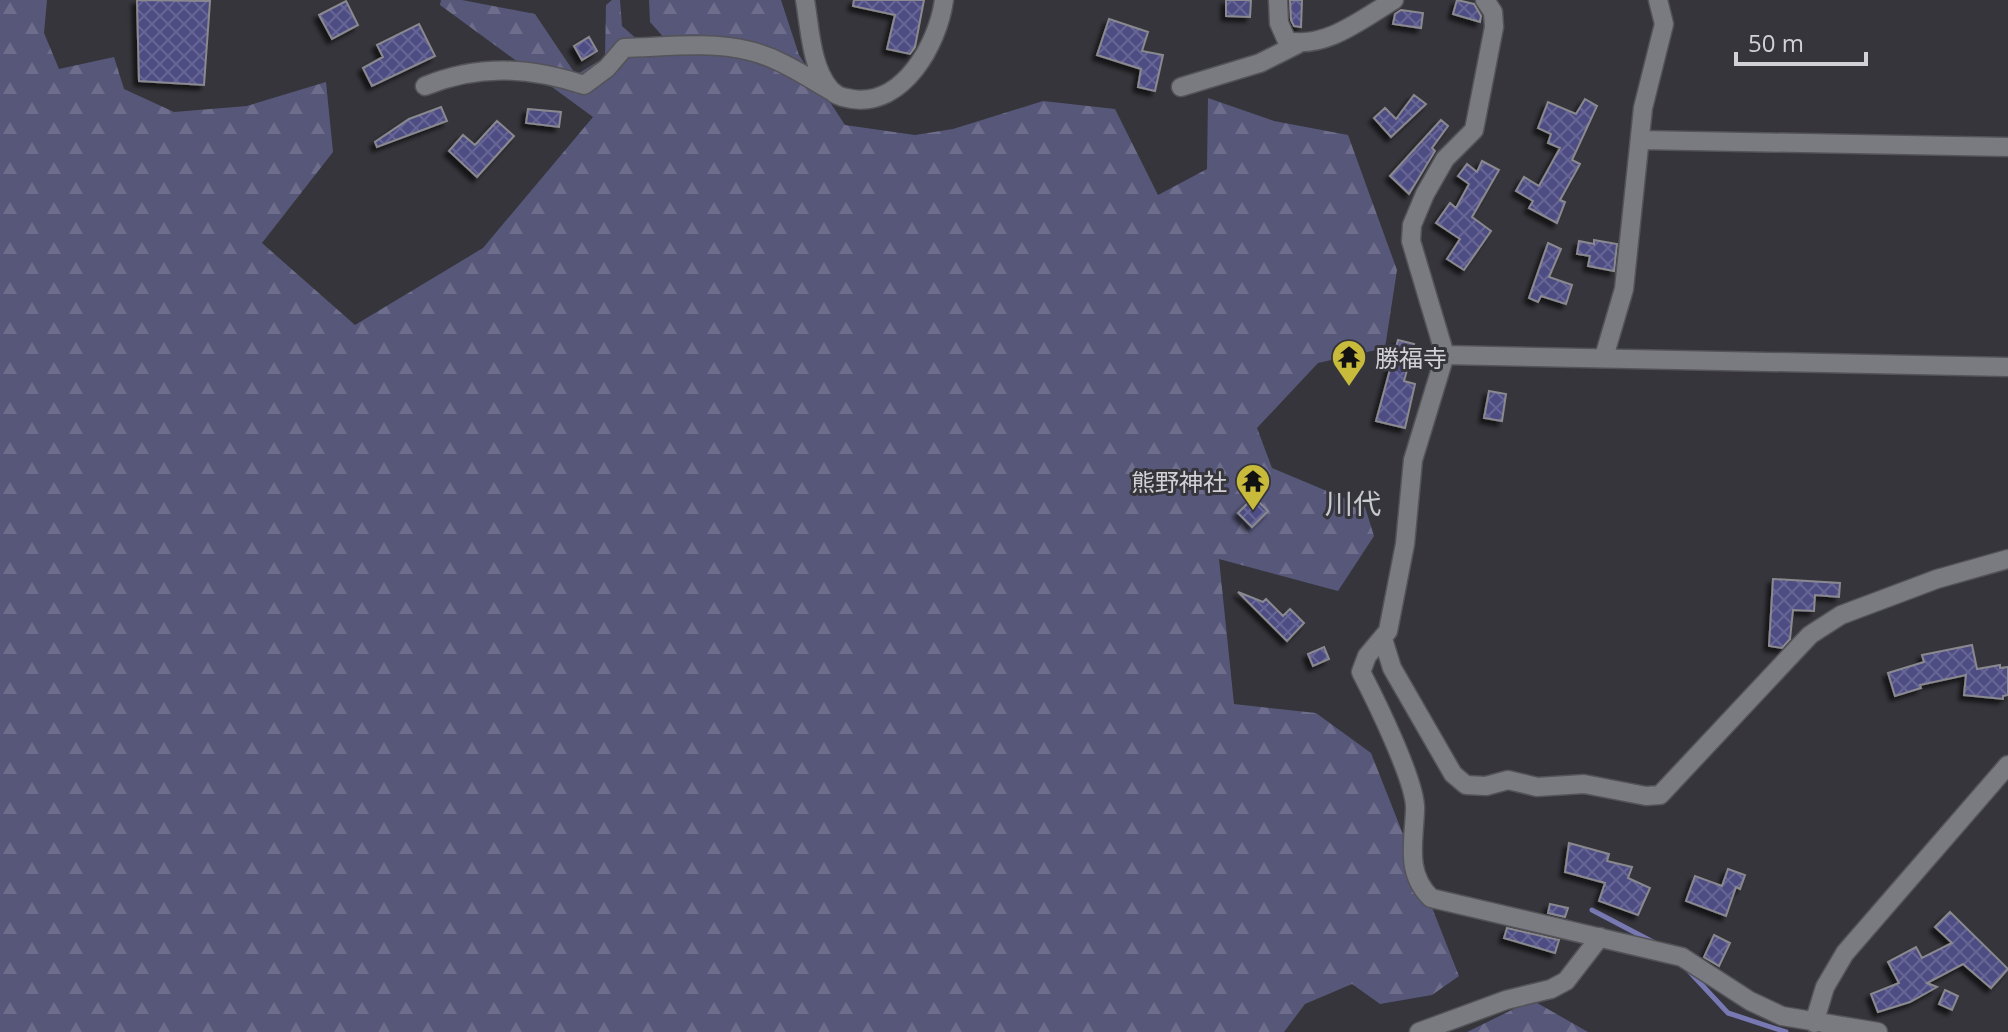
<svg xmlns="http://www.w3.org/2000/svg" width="2008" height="1032" font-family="'Open Sans','Noto Sans JP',sans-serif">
	<defs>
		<pattern id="forest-firs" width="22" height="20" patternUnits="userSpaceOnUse" patternTransform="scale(2)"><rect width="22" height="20" fill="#57577a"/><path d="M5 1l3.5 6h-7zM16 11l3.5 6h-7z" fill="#6e6e8c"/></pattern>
		<pattern id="building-cross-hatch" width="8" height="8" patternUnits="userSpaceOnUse" patternTransform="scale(2)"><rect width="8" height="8" fill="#4e4d84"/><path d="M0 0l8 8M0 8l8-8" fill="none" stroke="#676695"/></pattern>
		<filter id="shadow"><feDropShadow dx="-4.5" dy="4.5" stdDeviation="2" flood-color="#0009"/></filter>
	</defs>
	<rect width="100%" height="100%" fill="#35353b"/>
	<!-- forest -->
	<path fill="url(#forest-firs)" d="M 0,0 L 47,0 L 44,33 L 59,69 L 114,57 L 124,89 L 174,112 L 247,106 L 326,82 L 333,152 L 262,243 L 355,325 L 483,248 L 593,117 L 440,5 L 441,0 L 462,0 L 535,14 L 576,75 L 605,57 L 606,5 L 612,0 L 620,0 L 622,26 L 648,49 L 675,50 L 650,22 L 649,0 L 781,0 L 799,55 L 845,125 L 915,135 L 953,129 L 1043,101 L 1115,109 L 1158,195 L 1207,169 L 1208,98 L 1274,121 L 1348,135 L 1397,270 L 1385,348 L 1318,363 L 1257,428 L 1272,468 L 1365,507 L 1374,536 L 1338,591 L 1219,559 L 1234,704 L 1316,713 L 1371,753 L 1459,976 L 1432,995 L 1380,1004 L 1352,984 L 1305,1004 L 1284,1032 L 0,1032 Z
		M 1532,1000 L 1588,1032 L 1467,1032 Z"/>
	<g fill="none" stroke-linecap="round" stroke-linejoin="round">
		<!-- stream -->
		<path stroke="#7878b3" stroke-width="5" d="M 1592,910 L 1655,943
			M 1687,969 L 1728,1013 L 1786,1032"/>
	</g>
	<!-- building -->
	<path fill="url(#building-cross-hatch)" stroke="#89898f" stroke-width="2" filter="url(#shadow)" d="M 137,0 L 210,1 L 204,85 L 139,81 Z
		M 854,0 L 924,0 L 915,47 L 910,54 L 887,49 L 895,15 L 853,6 Z
		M 1226,0 L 1251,0 L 1250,17 L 1226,16 Z
		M 1290,0 L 1302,0 L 1301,27 L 1294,26 L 1291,20 Z
		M 1457,0 L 1474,4 L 1481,16 L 1480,22 L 1453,14 Z
		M 346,1 L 358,25 L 332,39 L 319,15 Z
		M 1401,10 L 1423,13 L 1421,28 L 1393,24 L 1395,14 Z
		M 1109,19 L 1148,32 L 1142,51 L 1163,55 L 1155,91 L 1138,87 L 1141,69 L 1097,55 Z
		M 419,24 L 435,56 L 372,86 L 363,68 L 383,57 L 377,45 Z
		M 589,37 L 597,51 L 582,60 L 574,46 Z
		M 1414,95 L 1426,104 L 1391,137 L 1374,118 L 1385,108 L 1396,119 Z
		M 1585,99 L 1597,106 L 1572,160 L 1580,164 L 1560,200 L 1565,202 L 1557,223 L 1529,208 L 1533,201 L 1516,191 L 1524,177 L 1539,186 L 1560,148 L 1548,143 L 1551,134 L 1538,128 L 1548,102 L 1576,114 Z
		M 441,107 L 447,121 L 377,147 L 375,142 L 409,119 Z
		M 528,109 L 561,112 L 559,127 L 526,123 Z
		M 1441,120 L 1448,126 L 1432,148 L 1435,151 L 1409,194 L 1390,176 Z
		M 497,121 L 514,136 L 477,177 L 449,151 L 463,135 L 475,145 Z
		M 1482,161 L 1499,170 L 1472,217 L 1491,231 L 1464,270 L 1447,259 L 1460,239 L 1436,223 L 1450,203 L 1456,208 L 1469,184 L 1458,176 L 1467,164 L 1477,172 Z
		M 1594,240 L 1617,244 L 1614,271 L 1588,266 L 1590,256 L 1577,254 L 1579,241 L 1594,244 Z
		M 1548,243 L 1561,249 L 1549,277 L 1572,285 L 1566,304 L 1541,296 L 1538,302 L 1529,298 Z
		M 1398,340 L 1414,344 L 1404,381 L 1415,384 L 1405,428 L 1376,421 Z
		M 1489,391 L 1506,394 L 1502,421 L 1484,418 Z
		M 1254,497 L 1268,511 L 1252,527 L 1238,513 Z
		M 1773,579 L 1840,583 L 1839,597 L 1815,595 L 1814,611 L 1793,610 L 1790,639 L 1782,648 L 1769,646 Z
		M 1238,592 L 1263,602 L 1266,599 L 1283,616 L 1290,609 L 1304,623 L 1287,641 Z
		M 1972,645 L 1977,669 L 2000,665 L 2000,668 L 2008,667 L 2008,695 L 2003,696 L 2003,699 L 1964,695 L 1966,675 L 1920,685 L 1921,688 L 1895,696 L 1888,673 L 1924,662 L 1922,655 Z
		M 1324,647 L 1329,659 L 1313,666 L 1308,654 Z
		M 1569,843 L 1609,854 L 1607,861 L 1632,867 L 1628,878 L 1650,888 L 1638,915 L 1599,901 L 1605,883 L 1565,872 Z
		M 1728,869 L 1745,875 L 1740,889 L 1736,887 L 1726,916 L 1686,901 L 1695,876 L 1722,886 Z
		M 1550,904 L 1568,908 L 1565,917 L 1548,913 Z
		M 1950,912 L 2008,969 L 1991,988 L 1963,964 L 1927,983 L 1937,987 L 1910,1002 L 1878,1012 L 1871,994 L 1899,983 L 1888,962 L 1916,947 L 1922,958 L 1952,943 L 1935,927 Z
		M 1507,928 L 1559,940 L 1555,953 L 1504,938 Z
		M 1714,935 L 1730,943 L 1719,966 L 1704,957 Z
		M 1945,990 L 1958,996 L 1952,1010 L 1939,1004 Z"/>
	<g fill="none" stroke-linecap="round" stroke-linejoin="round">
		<!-- minor casing -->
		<g stroke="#535358" stroke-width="21">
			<path id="minor" d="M 805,0 C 810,28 811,67 830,89 C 837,97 843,97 852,99 C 903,107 938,44 944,0
				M 1278,0 L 1279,23 L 1287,41 C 1326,49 1362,19 1394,0
				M 1485,0 L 1493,12 L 1494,27 L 1474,130 L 1445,159 L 1425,194 L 1412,225 L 1411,241 L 1445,355 L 1413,460 L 1405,544 L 1388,631 L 1367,656 L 1361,672 C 1375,699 1417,784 1415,810 C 1414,842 1405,873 1431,898 L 1682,957 L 1750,1001 L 1782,1016 L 1878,1032
				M 425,86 C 479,64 529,67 584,85 L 607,68 L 624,48 C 665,47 710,41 750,51 C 780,58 808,78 835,93
				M 1181,87 L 1260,63 L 1298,44
				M 1641,140 L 2008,147
				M 1445,355 L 2008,367
				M 1604,357 L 1624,289 L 1643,108 L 1664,24 L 1658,0
				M 1383,639 L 1392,668 L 1453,774 L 1466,785 L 1486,786 L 1508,780 L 1537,787 L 1584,784 L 1646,796 L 1660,795 L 1810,635 L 1841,615 L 1937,579 L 2008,559
				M 1814,1023 L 1825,987 L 1845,953 L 2008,765
				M 1419,1032 L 1506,1000 L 1551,989 L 1566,981 L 1600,937"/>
		</g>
		<!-- minor -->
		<use href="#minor" stroke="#7a7b81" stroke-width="18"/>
	</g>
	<!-- icons -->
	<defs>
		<g id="temple-pin" transform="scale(1.8)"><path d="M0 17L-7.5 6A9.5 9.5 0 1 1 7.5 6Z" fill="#c8bb3b" stroke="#35353b"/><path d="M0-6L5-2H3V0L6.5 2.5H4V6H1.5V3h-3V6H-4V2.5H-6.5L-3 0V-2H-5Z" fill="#111"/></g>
	</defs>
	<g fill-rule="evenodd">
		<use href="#temple-pin" x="1349" y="357"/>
		<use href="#temple-pin" x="1253" y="481"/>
	</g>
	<g text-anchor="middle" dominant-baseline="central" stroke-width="6" stroke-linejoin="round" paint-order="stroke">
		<!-- poi labels -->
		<g font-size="24" fill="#d2d2d6" stroke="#35353b" text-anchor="start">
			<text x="1375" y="357">勝福寺</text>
			<text x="1227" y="481" text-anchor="end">熊野神社</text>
		</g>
		<!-- quarter labels -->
		<g font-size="28" fill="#c8c8cf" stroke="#35353b">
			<text x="1353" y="503">川代</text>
		</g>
	</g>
	<!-- scale -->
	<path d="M1736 52v12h130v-12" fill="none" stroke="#d2d2d6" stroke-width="4"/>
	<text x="1748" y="52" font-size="24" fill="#d2d2d6" stroke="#35353b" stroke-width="6" paint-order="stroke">50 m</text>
</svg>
